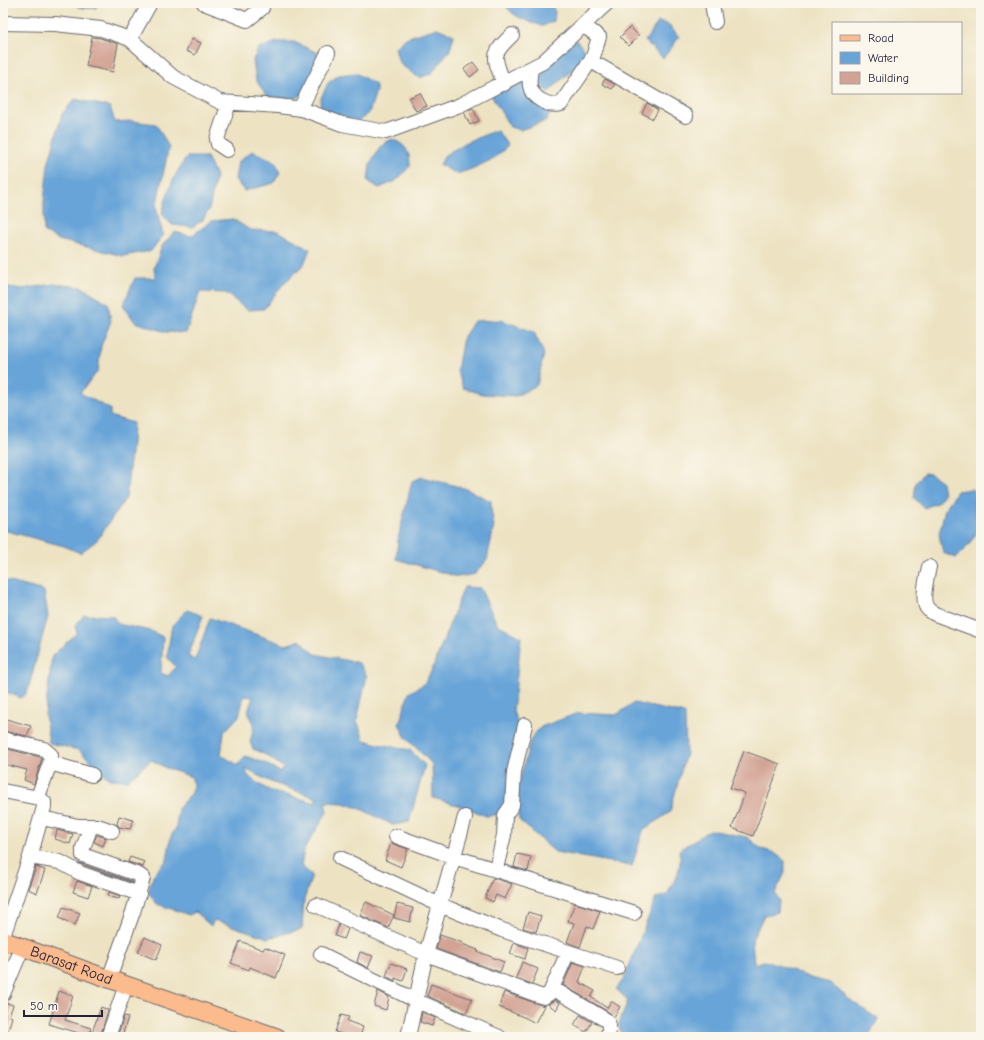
<svg xmlns="http://www.w3.org/2000/svg" width="984" height="1040" font-family="'Comic Neue',sans-serif">
	<rect width="100%" height="100%" fill="#fbf7ec"/>
	<filter id="ink" filterUnits="userSpaceOnUse"><feTurbulence type="fractalNoise" baseFrequency=".025" numOctaves="2"/><feDisplacementMap in="SourceGraphic" scale="8" xChannelSelector="R" yChannelSelector="G"/><feConvolveMatrix kernelMatrix="1 2 1 2 8 2 1 2 1" color-interpolation-filters="sRGB"/></filter>
	<filter id="wash" filterUnits="userSpaceOnUse"><feTurbulence type="fractalNoise" baseFrequency=".012" numOctaves="4" result="noise"/><feDisplacementMap in="SourceGraphic" scale="16" xChannelSelector="R" yChannelSelector="G"/><feGaussianBlur stdDeviation="0.9" result="paint"/><feColorMatrix in="noise" values="0 0 0 0 0 0 0 0 0 0 0 0 0 0 0 0 0 1.4 0 .05"/><feComposite in="paint" operator="in"/></filter>
	<g filter="url(#wash)">
		<rect width="100%" height="100%" fill="#ede3c3"/>
		<!-- water -->
		<path fill="#67a4d8" stroke="#44638a" fill-rule="evenodd" d="M 74,3 L 98,3 L 96,8 C 88,8 79,10 74,3 Z
			M 504,3 L 551,3 L 555,12 L 554,21 L 543,26 C 530,22 511,17 504,3 Z
			M 658,22 L 668,24 L 679,37 L 672,47 L 663,58 L 645,41 Z
			M 437,28 L 454,35 L 450,50 L 431,74 L 419,78 L 399,63 L 395,48 L 406,38 Z
			M 576,40 L 589,55 L 548,92 L 532,77 Z
			M 277,42 L 294,42 L 318,53 C 317,65 310,92 298,97 C 292,100 275,97 267,97 L 256,80 L 253,60 L 258,49 Z
			M 356,73 L 376,85 L 376,91 L 369,113 L 359,121 L 332,115 L 321,110 L 320,100 L 328,83 L 339,75 Z
			M 521,80 L 542,98 L 551,112 L 546,121 L 520,130 L 510,127 L 491,95 Z
			M 75,99 L 110,107 L 115,122 L 131,121 L 156,124 L 169,147 L 156,207 L 163,235 L 151,251 L 123,256 L 59,240 L 44,232 L 44,201 L 48,165 L 62,114 Z
			M 497,130 L 508,146 L 493,159 L 474,168 L 457,174 L 440,165 L 445,155 L 467,142 Z
			M 392,139 C 406,145 410,151 410,166 L 396,181 L 379,188 L 368,181 L 370,165 L 381,145 Z
			M 252,151 L 275,161 L 280,172 L 274,183 L 244,191 L 235,179 L 238,162 Z
			M 187,157 L 207,157 L 216,176 L 209,209 L 203,220 L 192,227 L 172,225 L 162,214 C 167,193 174,174 187,157 Z
			M 233,219 L 250,230 L 278,231 L 310,249 L 304,264 L 283,284 L 264,309 L 247,310 L 226,293 L 200,292 L 186,333 L 166,332 L 135,322 L 123,305 L 135,278 L 155,278 L 154,268 L 162,246 L 174,232 L 191,236 L 212,221 Z
			M 54,284 L 82,287 L 108,303 L 111,321 L 101,346 L 98,371 L 80,393 L 110,409 L 110,416 L 133,423 L 132,443 L 126,498 L 96,541 L 80,553 L 64,546 L 3,530 L 3,286 L 22,289 Z
			M 501,320 L 534,332 L 544,354 L 537,385 L 516,396 L 482,394 L 463,388 L 457,370 L 463,338 L 474,321 Z
			M 924,473 L 931,474 L 942,482 L 944,494 L 937,503 L 924,508 L 914,498 L 916,483 Z
			M 422,477 L 464,488 L 491,501 L 491,509 L 494,526 L 487,560 L 475,574 L 458,577 L 396,559 L 398,539 L 412,481 Z
			M 971,489 L 981,495 L 981,526 L 968,546 L 956,558 L 943,553 L 939,534 L 945,509 L 957,491 Z
			M 3,580 L 44,591 L 48,616 L 27,693 L 21,698 L 3,691 Z
			M 464,587 L 480,588 L 497,624 L 521,637 L 513,712 L 521,729 L 503,814 L 486,816 L 467,808 L 433,798 L 432,764 L 406,738 L 399,724 L 409,693 L 424,684 L 432,670 Z
			M 187,610 L 203,616 L 188,656 L 195,660 L 210,618 L 286,645 L 301,640 L 315,654 L 359,663 L 367,676 L 357,720 L 364,740 L 378,744 L 410,750 L 425,765 L 409,822 L 393,825 L 359,808 L 343,803 L 325,802 L 327,812 L 304,850 L 301,866 L 312,875 L 304,900 L 302,929 L 268,938 L 214,920 L 211,926 L 195,912 L 189,915 L 157,904 L 148,892 L 154,874 L 167,860 L 171,836 L 176,828 L 178,809 L 193,790 L 192,777 L 166,768 L 151,760 L 128,780 L 109,779 L 79,750 L 49,743 L 45,715 L 52,656 L 77,633 L 75,626 L 84,615 L 113,616 L 118,624 L 151,631 L 163,637 L 161,673 L 168,676 L 176,667 L 167,657 L 172,625 ZM 244,696 L 253,697 L 248,711 L 254,726 L 250,742 L 253,749 L 266,755 L 284,768 L 280,772 L 265,763 L 245,756 L 238,765 L 221,755 L 224,732 L 239,716 ZM 245,769 L 271,782 L 316,798 L 316,803 L 283,794 C 275,795 253,782 248,775 C 247,775 246,770 245,769 Z
			M 634,703 L 685,714 L 686,753 L 670,812 L 643,831 L 632,866 L 555,852 L 519,820 L 515,798 L 531,738 L 541,727 L 578,713 L 616,715 Z
			M 710,830 L 747,837 L 761,849 L 773,852 L 785,861 L 785,873 L 775,893 L 779,900 L 778,912 L 764,915 L 752,940 L 754,964 L 764,961 L 777,964 L 810,978 L 830,983 L 850,1000 L 878,1019 L 868,1037 L 621,1037 L 619,1024 L 628,1000 L 616,989 L 624,979 L 656,898 L 667,895 C 675,879 683,868 679,850 Z"/>
		<g id="blocks">
			<!-- building -->
			<path fill="#d2a394" d="M 630,27 L 639,36 L 629,46 L 620,37 Z
				M 92,37 L 100,38 L 118,44 L 113,72 L 86,66 Z
				M 192,39 L 201,43 L 195,55 L 186,51 Z
				M 473,62 L 479,70 L 470,77 L 464,69 Z
				M 605,79 L 615,84 L 612,89 L 602,84 Z
				M 420,93 L 427,106 L 416,111 L 409,98 Z
				M 647,103 L 658,110 L 653,119 L 642,113 Z
				M 473,108 L 479,121 L 470,125 L 464,112 Z
				M 3,718 L 31,726 L 27,736 L 3,731 Z
				M 3,748 L 40,757 L 42,758 L 34,784 L 24,780 L 27,770 L 3,764 Z
				M 744,751 L 780,764 L 753,836 L 732,828 L 745,793 L 730,788 Z
				M 119,816 L 133,820 L 130,829 L 119,827 L 117,824 Z
				M 57,830 L 73,834 L 70,844 L 55,839 Z
				M 97,835 L 106,838 L 103,846 L 94,842 Z
				M 391,843 L 408,849 L 401,867 L 385,860 Z
				M 517,854 L 531,857 L 528,871 L 514,867 Z
				M 130,857 L 145,862 L 143,867 L 128,862 Z
				M 79,863 L 133,882 L 133,883 L 84,865 Z
				M 36,867 L 45,870 L 37,893 L 28,889 Z
				M 493,878 L 512,884 L 505,899 L 496,895 L 493,902 L 485,898 Z
				M 77,881 L 92,886 L 88,897 L 73,892 Z
				M 109,892 L 120,896 L 119,899 L 108,896 Z
				M 366,902 L 394,915 L 388,928 L 360,915 Z
				M 575,903 L 600,911 L 593,929 L 587,926 L 580,947 L 567,942 L 574,923 L 568,921 Z
				M 397,904 L 413,908 L 410,922 L 394,918 Z
				M 63,907 L 80,913 L 75,925 L 59,918 Z
				M 528,912 L 541,916 L 536,932 L 523,928 Z
				M 339,924 L 348,929 L 344,939 L 335,936 Z
				M 440,935 L 463,943 L 462,944 L 478,950 L 477,951 L 504,962 L 500,972 L 436,949 Z
				M 145,937 L 162,945 L 156,960 L 138,952 Z
				M 240,941 L 263,950 L 265,947 L 285,955 L 276,978 L 250,967 L 249,970 L 231,963 Z
				M 514,943 L 528,948 L 525,959 L 510,954 Z
				M 360,952 L 373,956 L 368,968 L 357,962 Z
				M 522,962 L 538,969 L 532,984 L 516,978 Z
				M 573,962 L 585,966 L 579,982 L 595,991 L 591,997 L 607,1008 L 611,1001 L 620,1007 L 614,1017 L 610,1013 L 563,985 Z
				M 391,963 L 407,969 L 403,981 L 395,978 L 395,981 L 386,976 Z
				M 431,984 L 472,999 L 466,1013 L 427,996 Z
				M 59,991 L 73,996 L 65,1020 L 91,1028 L 89,1036 L 49,1024 Z
				M 378,991 L 389,997 L 386,1010 L 374,1006 Z
				M 504,992 L 544,1006 L 535,1023 L 526,1018 L 499,1007 Z
				M 555,1000 L 560,1003 L 556,1010 L 548,1004 Z
				M 3,1002 L 13,1005 L 9,1016 L 12,1017 L 6,1037 L 3,1037 Z
				M 101,1007 L 108,1010 L 100,1037 L 96,1037 L 91,1035 Z
				M 422,1012 L 435,1018 L 432,1026 L 420,1022 Z
				M 341,1015 L 349,1017 L 347,1021 L 363,1027 L 360,1037 L 350,1037 L 335,1032 Z
				M 580,1015 L 592,1022 L 586,1032 L 574,1025 Z
				M 124,1016 L 128,1017 L 122,1037 L 117,1037 Z"/>
		</g>
	</g>
	<g filter="url(#ink)">
		<use href="#blocks" fill-opacity="0" stroke="#69666b" stroke-width="1"/>
		<g fill="none" stroke-linecap="round" stroke-linejoin="round">
			<!-- minor casing -->
			<g stroke="#69666b" stroke-width="16">
				<path id="minor" d="M 204,3 L 247,20 L 262,8
					M 712,3 L 715,22
					M 3,23 L 55,24 L 101,29 L 130,39 L 150,3
					M 130,39 L 173,77 L 220,102 L 278,106 L 302,109 L 342,124 L 386,132 L 460,105 L 543,62 L 607,3
					M 591,61 L 686,116
					M 531,69 C 530,75 529,81 530,86 C 532,99 550,107 561,104 L 593,57 L 599,37 L 583,25
					M 504,84 C 494,56 490,56 512,35
					M 300,109 L 328,53
					M 227,150 L 218,144 L 217,139 L 229,103
					M 929,567 C 927,576 921,600 927,608 C 929,611 932,612 935,614 L 981,631
					M 3,739 L 44,749 L 51,755 L 50,763 L 39,794 L 39,798 L 44,802 L 44,807 L 30,857 L 3,936
					M 50,763 L 92,775
					M 3,791 L 39,798
					M 42,818 L 78,826 L 98,826 L 112,831
					M 91,826 L 83,848 L 83,855 L 139,875 L 143,878 L 133,912 L 109,979
					M 396,836 L 454,857 L 634,913
					M 30,857 L 60,862 L 80,873 L 139,894
					M 340,858 L 440,905 L 502,930 L 617,968
					M 496,869 L 504,835 L 505,815 L 512,805 L 514,772 L 525,725
					M 316,905 L 426,954 L 540,996 L 544,997 L 550,993 L 568,952
					M 321,954 L 415,1000 L 499,1037
					M 552,988 L 606,1020 C 611,1025 609,1031 607,1037
					M 3,994 L 22,948
					M 108,1037 L 126,985
					M 408,1037 L 426,954 L 465,817"/>
			</g>
			<!-- major casing -->
			<g stroke="#69666b" stroke-width="19">
				<g id="major">
					<path id="s1" d="M 3,940 L 109,979 L 277,1037"/>
				</g>
			</g>
			<!-- minor -->
			<use href="#minor" stroke="#fff" stroke-width="14"/>
			<!-- major -->
			<use href="#major" stroke="#fbbb8d" stroke-width="17"/>
		</g>
	</g>
	<g text-anchor="middle" dominant-baseline="central" stroke-width="3" stroke-linejoin="round" paint-order="stroke">
		<!-- street labels -->
		<g font-size="15" fill="#22223b" stroke="#fbf7ec">
			<text stroke="none"><textPath href="#s1" startOffset="73">Barasat Road</textPath></text>
		</g>
	</g>
	<!-- margin -->
	<rect width="984" height="1040" fill="none" stroke="#fbf7ec" stroke-width="16"/>
	<!-- legend -->
	<rect x="832" y="22" width="130" height="72" fill="#fbf7ec" stroke="#a4a2a5"/>
	<rect x="840" y="35" width="20" height="6" fill="#fbbb8d" stroke="#a4a2a5"/>
	<text x="868" y="42" font-size="12" fill="#22223b">Road</text>
	<rect x="840" y="52" width="20" height="12" fill="#67a4d8" stroke="#a4a2a5"/>
	<text x="868" y="62" font-size="12" fill="#22223b">Water</text>
	<rect x="840" y="72" width="20" height="12" fill="#d2a394" stroke="#a4a2a5"/>
	<text x="868" y="82" font-size="12" fill="#22223b">Building</text>
	<!-- scale -->
	<path d="M24 1010v6h78v-6" fill="none" stroke="#22223b" stroke-width="2"/>
	<text x="30" y="1010" font-size="12" fill="#22223b" stroke="#fbf7ec" stroke-width="3" paint-order="stroke">50 m</text>
</svg>
